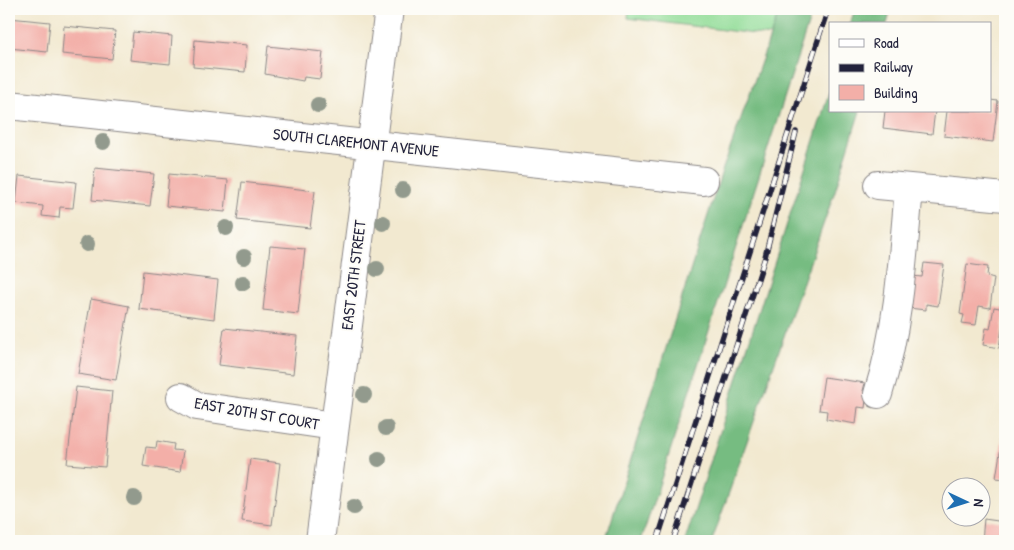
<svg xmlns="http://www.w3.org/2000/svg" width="1014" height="550" font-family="'Patrick Hand',sans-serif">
	<rect width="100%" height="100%" fill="#fdfcf7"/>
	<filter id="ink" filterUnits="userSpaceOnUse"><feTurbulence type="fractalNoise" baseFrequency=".02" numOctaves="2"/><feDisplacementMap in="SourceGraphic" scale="10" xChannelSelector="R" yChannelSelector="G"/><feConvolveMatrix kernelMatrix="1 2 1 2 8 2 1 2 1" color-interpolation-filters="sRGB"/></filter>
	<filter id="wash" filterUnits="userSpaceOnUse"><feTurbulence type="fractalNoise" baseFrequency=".0096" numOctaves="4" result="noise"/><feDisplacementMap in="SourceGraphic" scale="20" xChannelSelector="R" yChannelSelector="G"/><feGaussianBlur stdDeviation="1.12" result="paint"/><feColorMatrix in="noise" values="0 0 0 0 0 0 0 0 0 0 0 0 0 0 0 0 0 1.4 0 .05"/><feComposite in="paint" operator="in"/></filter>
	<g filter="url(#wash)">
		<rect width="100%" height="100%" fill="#f2e9d0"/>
		<!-- green -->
		<path fill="#93dd99" stroke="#5a806a" d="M 629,9 L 780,9 L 771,36 L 628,18 Z"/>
		<!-- forest -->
		<path fill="#76bc81" stroke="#4c6f5e" d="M 780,9 L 813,9 L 641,541 L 605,541 L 721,174 Z
			M 855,9 L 891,9 L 887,24 L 850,24 Z
			M 830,90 L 830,111 L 860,111 L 835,191 L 712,541 L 685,541 Z"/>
		<g id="blocks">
			<!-- building -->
			<path fill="#f3afa8" d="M 9,18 L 50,22 L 47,52 L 9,48 Z
				M 64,26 L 115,31 L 112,59 L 62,54 Z
				M 133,32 L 172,36 L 170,64 L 130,60 Z
				M 195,40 L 247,45 L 245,72 L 193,67 Z
				M 268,46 L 323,52 L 320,79 L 304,77 L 303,81 L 265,74 Z
				M 990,100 L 998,101 L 993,142 L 944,136 L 947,111 L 990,111 Z
				M 885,111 L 935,111 L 932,134 L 883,128 Z
				M 95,168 L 154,174 L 150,206 L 92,200 Z
				M 169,174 L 228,180 L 225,212 L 166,206 Z
				M 19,176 L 76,182 L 73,208 L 60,207 L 59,218 L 42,216 L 43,206 L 16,203 Z
				M 242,182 L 315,191 L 310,228 L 237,220 Z
				M 270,246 L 305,249 L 298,314 L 263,310 Z
				M 924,263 L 944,265 L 938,306 L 926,304 L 926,310 L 908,308 L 912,276 L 922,277 Z
				M 967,264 L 988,267 L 987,276 L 994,278 L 990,308 L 979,306 L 976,325 L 962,323 L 964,315 L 960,314 Z
				M 143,271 L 218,280 L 214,319 L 139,309 Z
				M 91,299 L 129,306 L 116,380 L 78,374 Z
				M 994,307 L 1005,309 L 999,348 L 983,345 L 986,328 L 990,329 Z
				M 224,328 L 297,336 L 293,374 L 219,365 Z
				M 824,377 L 865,383 L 863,391 L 867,391 L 865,408 L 858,407 L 856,424 L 826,419 L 827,411 L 819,410 Z
				M 76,387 L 112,391 L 105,467 L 67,464 Z
				M 1004,428 L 1005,428 L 1005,479 L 996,478 Z
				M 157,441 L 174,444 L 173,450 L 183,451 L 180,472 L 143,466 L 146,447 L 156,448 Z
				M 250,459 L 280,463 L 272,525 L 242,521 Z
				M 984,519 L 1005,522 L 1004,541 L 982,541 Z"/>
		</g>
	</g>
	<g filter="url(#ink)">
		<use href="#blocks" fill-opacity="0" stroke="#8a8686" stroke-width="1"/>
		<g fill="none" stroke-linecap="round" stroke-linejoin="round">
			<!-- minor casing -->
			<g stroke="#8a8686" stroke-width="30">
				<path id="minor" d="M 9,105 L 704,181
					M 878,185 L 1005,197
					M 878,394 C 899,327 903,257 909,188
					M 181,397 L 197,406 L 334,426
					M 320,541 L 389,9"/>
			</g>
			<!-- minor -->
			<use href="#minor" stroke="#fff" stroke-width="28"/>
			<!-- rail casing -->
			<g stroke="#22223b" stroke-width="5.5">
				<path id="rail" d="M 657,541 L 828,9
					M 673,541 L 765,257 L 796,132"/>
			</g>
			<!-- rail -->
			<use href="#rail" stroke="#fdfcf7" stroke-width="4" stroke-dasharray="11" stroke-linecap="butt"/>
		</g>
		<!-- trees -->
		<g fill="#929a8d">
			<circle cx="318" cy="105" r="8"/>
			<circle cx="103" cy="142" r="8"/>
			<circle cx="403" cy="190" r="8"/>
			<circle cx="383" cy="223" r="8"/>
			<circle cx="226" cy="228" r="8"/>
			<circle cx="87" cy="244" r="8"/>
			<circle cx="244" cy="257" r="8"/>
			<circle cx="377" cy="269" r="8"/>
			<circle cx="243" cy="283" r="8"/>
			<circle cx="364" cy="395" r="8"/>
			<circle cx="386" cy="428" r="8"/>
			<circle cx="379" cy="459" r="8"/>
			<circle cx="134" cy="498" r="8"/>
			<circle cx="354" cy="507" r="8"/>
		</g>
	</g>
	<g text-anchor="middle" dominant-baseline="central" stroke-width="4" stroke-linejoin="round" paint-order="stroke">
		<!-- street labels -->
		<g font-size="16" fill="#22223b" stroke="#fdfcf7">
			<text transform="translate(356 142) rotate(6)">SOUTH CLAREMONT AVENUE</text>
			<text transform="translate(353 275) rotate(-83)">EAST 20TH STREET</text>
			<text transform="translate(257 413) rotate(10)">EAST 20TH ST COURT</text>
		</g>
	</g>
	<!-- margin -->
	<rect width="1014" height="550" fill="none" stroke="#fdfcf7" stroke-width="30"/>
	<!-- legend -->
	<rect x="829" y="22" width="162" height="90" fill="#fdfcf7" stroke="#a5a5ac"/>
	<rect x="839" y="39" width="25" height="8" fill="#ffffff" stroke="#a5a5ac"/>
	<text x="874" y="48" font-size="15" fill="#22223b">Road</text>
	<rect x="839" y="64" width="25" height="8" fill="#22223b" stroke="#a5a5ac"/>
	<text x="874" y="72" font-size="15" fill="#22223b">Railway</text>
	<rect x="839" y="85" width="25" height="15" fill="#f3afa8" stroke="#a5a5ac"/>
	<text x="874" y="98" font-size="15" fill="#22223b">Building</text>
	<!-- north arrow -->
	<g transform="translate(966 502) rotate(94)"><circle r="24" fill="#fdfcf7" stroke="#a5a5ac"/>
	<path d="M0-4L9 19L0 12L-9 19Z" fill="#1f6fb2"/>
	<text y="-8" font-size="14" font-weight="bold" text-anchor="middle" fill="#22223b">N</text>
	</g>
</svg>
